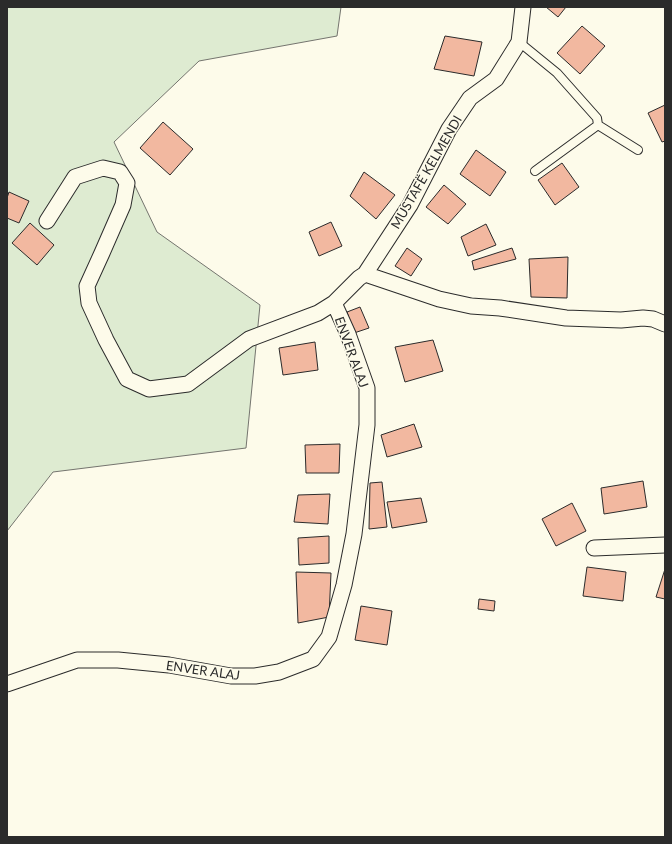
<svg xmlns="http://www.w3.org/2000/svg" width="672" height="844" font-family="Lato,sans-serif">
	<rect width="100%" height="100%" fill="#fdfbea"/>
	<!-- green -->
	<path fill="#deebd1" stroke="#74746e" d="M 7,7 L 341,7 L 337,36 L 199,61 L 114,142 L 157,232 L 260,305 L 246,448 L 53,472 L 7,531 Z"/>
	<!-- building -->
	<path fill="#f2b8a0" stroke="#2b2b2b" d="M 546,7 L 566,7 L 558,17 Z
		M 582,26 L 605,46 L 580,74 L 557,53 Z
		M 445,36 L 482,42 L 474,76 L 434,69 Z
		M 665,105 L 665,141 L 662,142 L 648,113 Z
		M 163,122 L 193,149 L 170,175 L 140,148 Z
		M 476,150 L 506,172 L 490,196 L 460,174 Z
		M 562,163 L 579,187 L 555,205 L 538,180 Z
		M 364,172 L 395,195 L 376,219 L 350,196 Z
		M 444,185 L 466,204 L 448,224 L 426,207 Z
		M 9,192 L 29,201 L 19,223 L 7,218 L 7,198 Z
		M 331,222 L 342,246 L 319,256 L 309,232 Z
		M 30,223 L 54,245 L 37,265 L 12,243 Z
		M 486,224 L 496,245 L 468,256 L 461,237 Z
		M 407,248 L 422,259 L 411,276 L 395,266 Z
		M 512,248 L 516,259 L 474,270 L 472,261 Z
		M 568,257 L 567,298 L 531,297 L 529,259 Z
		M 360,307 L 369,328 L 354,333 L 347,312 Z
		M 433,340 L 443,371 L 405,382 L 395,347 Z
		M 315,342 L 318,370 L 283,375 L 279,348 Z
		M 414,424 L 422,447 L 387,457 L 381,435 Z
		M 340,444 L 339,473 L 306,473 L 305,445 Z
		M 643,481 L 647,507 L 604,514 L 601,488 Z
		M 382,482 L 387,527 L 369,529 L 370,483 Z
		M 330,494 L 328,524 L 294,522 L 298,495 Z
		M 421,498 L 427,522 L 392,528 L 387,502 Z
		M 572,503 L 586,531 L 556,546 L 542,519 Z
		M 329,536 L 329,563 L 299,565 L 298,538 Z
		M 587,567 L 626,572 L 623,601 L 583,596 Z
		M 665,569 L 665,599 L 656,597 Z
		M 296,572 L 331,573 L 329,617 L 298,623 Z
		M 479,599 L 495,601 L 494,611 L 478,609 Z
		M 361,606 L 392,611 L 387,645 L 355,640 Z"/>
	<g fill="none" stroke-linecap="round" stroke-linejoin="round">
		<!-- lane casing -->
		<g stroke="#2b2b2b" stroke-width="10">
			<path id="lane" d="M 519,42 L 557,73 L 597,118 L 598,125 L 535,171
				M 598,125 L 638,150"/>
		</g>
		<!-- street casing -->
		<g stroke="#2b2b2b" stroke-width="17">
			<path id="street" d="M 47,221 L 75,177 L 103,168 L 120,172 L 127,183 L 123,205 L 102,253 L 87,286 L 89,303 L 106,340 L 127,379 L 149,389 L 188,384 L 249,339 L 318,313 L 334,303 L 359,278 L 365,274 L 410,205 L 449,129 L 470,98 L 496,79 L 519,42 L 523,7
				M 365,274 L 439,299 L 471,306 L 500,308 L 566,318 L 621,320 L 643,318 L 653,319 L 665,324
				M 594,548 L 665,545
				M 7,684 L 77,660 L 118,660 L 169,665 L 231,676 L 255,676 L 279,672 L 313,659 L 329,637 L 344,585 L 354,534 L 367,425 L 367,388 L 348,334 L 334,303"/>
		</g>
		<!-- lane -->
		<use href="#lane" stroke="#fdfbea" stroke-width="8"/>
		<!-- street -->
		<use href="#street" stroke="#fdfbea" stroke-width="15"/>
	</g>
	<g text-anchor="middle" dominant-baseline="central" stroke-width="3" stroke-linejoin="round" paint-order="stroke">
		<!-- street labels -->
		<g font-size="13" fill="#2b2b2b" stroke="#fdfbea">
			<text transform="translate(426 172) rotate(-60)">MUSTAFË KELMENDI</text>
			<text transform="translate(352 352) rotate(70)">ENVER ALAJ</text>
			<text transform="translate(203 670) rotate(8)">ENVER ALAJ</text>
		</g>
	</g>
	<!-- border -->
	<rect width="672" height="844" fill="none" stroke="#2b2b2b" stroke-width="16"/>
</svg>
